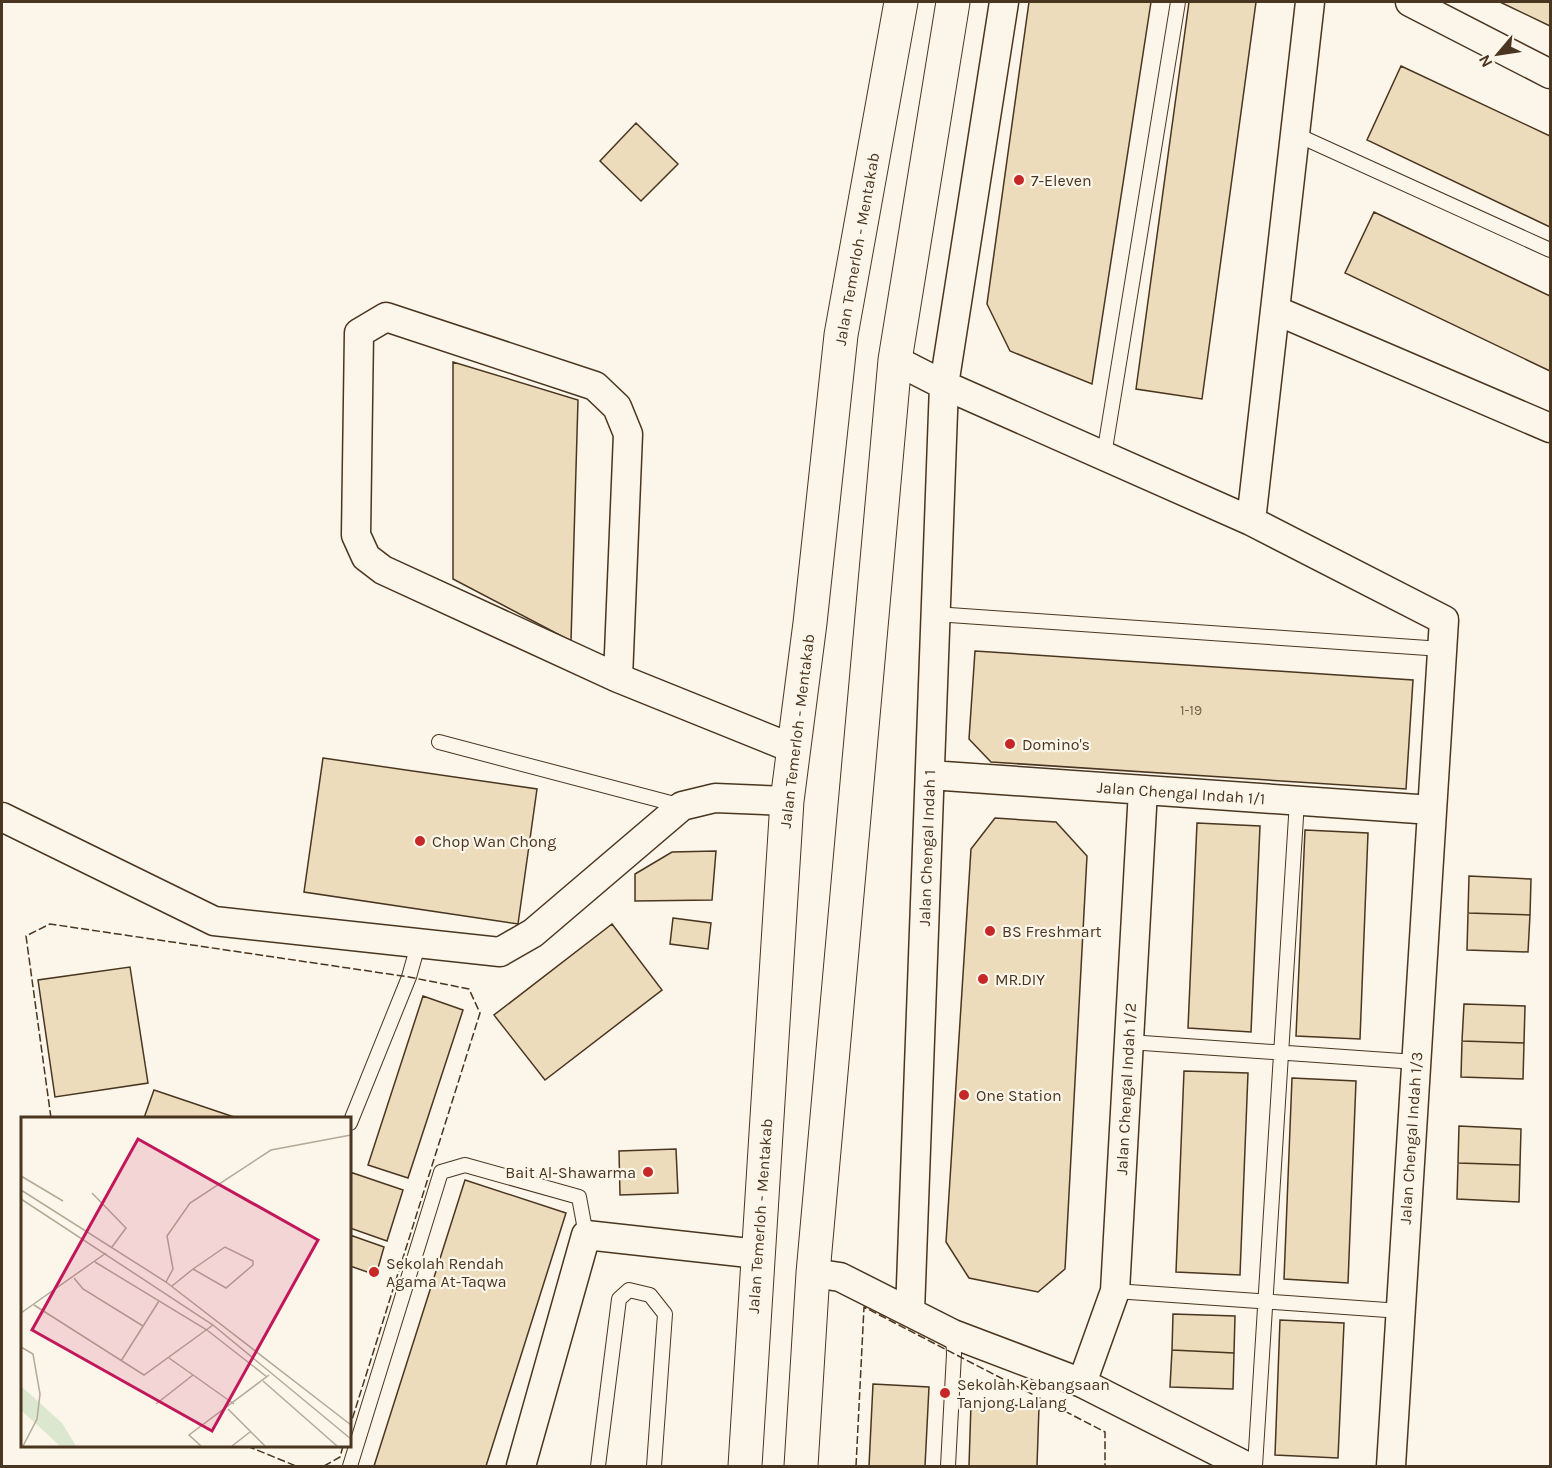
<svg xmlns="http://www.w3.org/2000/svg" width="1552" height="1468" font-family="Karla,sans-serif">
	<rect width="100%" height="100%" fill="#fbf6e9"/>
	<!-- building -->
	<path fill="#ecdcbc" stroke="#4a3520" stroke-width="1.5" d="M 1029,2 L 1151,2 L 1092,384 L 1010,351 L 987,304 Z
		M 1189,2 L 1256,2 L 1202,399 L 1136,389 Z
		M 1500,2 L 1550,2 L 1550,26 Z
		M 1401,66 L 1550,136 L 1550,227 L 1367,140 Z
		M 636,123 L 678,164 L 641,201 L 600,161 Z
		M 1374,212 L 1550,296 L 1550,371 L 1345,273 Z
		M 453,362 L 578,400 L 571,641 L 453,579 Z
		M 975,651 L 1413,680 L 1406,789 L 991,762 L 969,739 Z
		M 323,758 L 537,789 L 518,924 L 304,892 Z
		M 995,818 L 1056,822 L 1087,856 L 1065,1269 L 1038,1292 L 969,1278 L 946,1242 L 971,849 Z
		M 1197,823 L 1260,826 L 1251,1032 L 1188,1028 Z
		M 1305,830 L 1368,833 L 1360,1039 L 1296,1036 Z
		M 716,851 L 712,900 L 635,901 L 635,874 L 672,852 Z
		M 1469,876 L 1531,879 L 1530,915 L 1468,913 Z
		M 1468,913 L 1530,915 L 1528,952 L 1467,950 Z
		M 673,918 L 711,923 L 708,949 L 670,944 Z
		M 612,924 L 662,990 L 545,1080 L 494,1015 Z
		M 130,967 L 148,1083 L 55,1097 L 38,980 Z
		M 423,996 L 463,1010 L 408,1178 L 368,1165 Z
		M 1464,1004 L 1525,1006 L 1524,1043 L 1462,1041 Z
		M 1462,1041 L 1524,1043 L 1523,1079 L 1461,1077 Z
		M 1184,1071 L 1248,1073 L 1240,1275 L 1176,1272 Z
		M 1292,1078 L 1356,1081 L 1348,1283 L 1284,1279 Z
		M 154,1090 L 237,1118 L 144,1118 Z
		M 1459,1126 L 1521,1129 L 1520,1165 L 1458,1163 Z
		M 676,1149 L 678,1193 L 620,1195 L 619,1151 Z
		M 1458,1163 L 1520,1165 L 1519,1202 L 1457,1199 Z
		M 350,1172 L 403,1190 L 387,1241 L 350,1228 Z
		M 465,1180 L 566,1213 L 486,1466 L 374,1466 Z
		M 350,1235 L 384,1247 L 376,1275 L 350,1266 Z
		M 1173,1314 L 1235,1316 L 1234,1353 L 1172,1350 Z
		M 1280,1320 L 1344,1323 L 1338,1458 L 1275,1455 Z
		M 1172,1350 L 1234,1353 L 1233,1389 L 1170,1387 Z
		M 873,1384 L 929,1387 L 925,1466 L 869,1466 Z
		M 971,1404 L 1039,1406 L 1037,1466 L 969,1466 Z"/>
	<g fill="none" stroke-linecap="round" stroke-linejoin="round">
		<!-- service casing -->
		<g stroke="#4a3520" stroke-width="16">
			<path id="service" d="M 1295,134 L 1550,250
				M 1104,455 L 1178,2
				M 935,614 L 1442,649
				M 439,742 L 682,806
				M 1129,1042 L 1416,1062
				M 350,1123 L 409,977 L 418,945
				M 1115,1291 L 1401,1311
				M 350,1466 L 441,1172 L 465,1165 L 579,1197 L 586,1235
				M 598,1466 L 619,1299 L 629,1290 L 650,1295 L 665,1314 L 654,1466
				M 948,1466 L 954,1354 L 953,1334
				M 1255,1466 L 1297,801"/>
		</g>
		<!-- minor casing -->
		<g stroke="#4a3520" stroke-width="31">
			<path id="minor" d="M 1410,2 L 1550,74
				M 1275,310 L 1550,428
				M 895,360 L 944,385 L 1251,521 L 1444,620 L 1391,1466
				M 1251,521 L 1310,2
				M 618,678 L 628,434 L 617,407 L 595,386 L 386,317 L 359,333 L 356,535 L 366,557 L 383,570 L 618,678 L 794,749
				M 930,775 L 1432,810
				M 2,817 L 214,921 L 500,952 L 533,933 L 682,806 L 715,798 L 787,801
				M 813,1273 L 840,1277 L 953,1334 L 1082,1383 L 1246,1466
				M 910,1312 L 944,385 L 1004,2
				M 1082,1383 L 1115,1291 L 1143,790
				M 521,1466 L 586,1235 L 758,1254"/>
		</g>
		<!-- primary casing -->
		<g stroke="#4a3520" stroke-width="35">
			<path id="primary" d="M 745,1466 L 787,801 L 810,623 L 841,335 L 901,2
				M 801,1466 L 813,1273 L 895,360 L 953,2"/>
		</g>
		<!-- service -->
		<use href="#service" stroke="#fbf6e9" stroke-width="14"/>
		<!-- minor -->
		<use href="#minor" stroke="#fbf6e9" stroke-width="28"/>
		<!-- primary -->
		<use href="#primary" stroke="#fbf6e9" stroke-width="33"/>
		<!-- fence -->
		<path stroke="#4a3520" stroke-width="1.5" stroke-dasharray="8 3" stroke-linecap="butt" d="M 51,1118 L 26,936 L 50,924 L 409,977 L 469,989 L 480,1013 L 350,1426
			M 247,1446 L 296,1466
			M 324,1466 L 340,1457 L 343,1446
			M 856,1466 L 864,1307 L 1105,1432 L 1105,1466"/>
	</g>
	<!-- markers -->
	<g fill="#c62828" stroke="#fbf6e9" stroke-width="2">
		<circle cx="1019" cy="180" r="6"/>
		<circle cx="1010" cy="744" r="6"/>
		<circle cx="420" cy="841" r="6"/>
		<circle cx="990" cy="931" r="6"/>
		<circle cx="983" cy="979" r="6"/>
		<circle cx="964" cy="1095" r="6"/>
		<circle cx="648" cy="1172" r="6"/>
		<circle cx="374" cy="1272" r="6"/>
		<circle cx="945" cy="1393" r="6"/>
	</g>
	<g text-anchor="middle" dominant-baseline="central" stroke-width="4.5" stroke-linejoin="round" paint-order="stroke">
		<!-- number labels -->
		<g font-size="14" fill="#725f47">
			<text x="1191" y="710">1-19</text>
		</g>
		<!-- poi labels -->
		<g font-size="16" fill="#4a3520" stroke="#fbf6e9" text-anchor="start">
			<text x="1031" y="180">7-Eleven</text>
			<text x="1022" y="744">Domino's</text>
			<text x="432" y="841">Chop Wan Chong</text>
			<text x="1002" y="931">BS Freshmart</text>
			<text x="995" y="979">MR.DIY</text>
			<text x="976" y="1095">One Station</text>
			<text x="636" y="1172" text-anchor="end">Bait Al-Shawarma</text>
			<text x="386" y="1263">Sekolah Rendah<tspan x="386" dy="18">Agama At-Taqwa</tspan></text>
			<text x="957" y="1384">Sekolah Kebangsaan<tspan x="957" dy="18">Tanjong Lalang</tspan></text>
		</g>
		<!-- street labels -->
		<g font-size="16" fill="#4a3520" stroke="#fbf6e9">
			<text transform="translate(857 249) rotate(-80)">Jalan Temerloh - Mentakab</text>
			<text transform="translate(797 731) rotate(-83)">Jalan Temerloh - Mentakab</text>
			<text transform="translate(1181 793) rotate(4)">Jalan Chengal Indah 1/1</text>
			<text transform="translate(927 848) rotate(-88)">Jalan Chengal Indah 1</text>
			<text transform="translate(1126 1089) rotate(-87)">Jalan Chengal Indah 1/2</text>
			<text transform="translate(1411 1138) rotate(-86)">Jalan Chengal Indah 1/3</text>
			<text transform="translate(760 1216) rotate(-86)">Jalan Temerloh - Mentakab</text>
		</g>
	</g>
	<!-- overview -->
	<g transform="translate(21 1117)">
		<rect width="330" height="330" fill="#fbf6e9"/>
		<path d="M 0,269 L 41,306 L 55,329 L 39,329 L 0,293 Z" fill="#dce7d0"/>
		<path fill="none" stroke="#b4a999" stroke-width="1.5" d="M 0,59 L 42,84M 0,73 L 145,165 L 330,308M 71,76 L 105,111 L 91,130M 0,82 L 192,208 L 330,322M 74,145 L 186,213 L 246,260M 53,161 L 62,172 L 122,209M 145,165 L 152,152 L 146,119 L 169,86 L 250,33 L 330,18M 151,169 L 172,152 L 204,130 L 232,144 L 232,148 L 205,171 L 172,152M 13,188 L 123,258 L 192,208M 0,196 L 85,136M 0,230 L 12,237 L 19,277 L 16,302 L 2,329M 148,241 L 213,287M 100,244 L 138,184M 242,264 L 316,329M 135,287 L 172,258M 207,292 L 244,329M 180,329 L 168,318 L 248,258M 211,329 L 229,315"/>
		<path fill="#c2185b" fill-opacity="0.15" stroke="#c2185b" stroke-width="3" d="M 117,22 L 297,123 L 191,314 L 11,213 Z"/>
		<rect width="330" height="330" fill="none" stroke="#4a3520" stroke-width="3"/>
	</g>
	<!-- border -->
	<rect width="1552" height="1468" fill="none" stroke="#4a3520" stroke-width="6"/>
	<!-- north arrow -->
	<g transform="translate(1498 54) rotate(241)" stroke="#fbf6e9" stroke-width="4.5" paint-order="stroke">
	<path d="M0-4.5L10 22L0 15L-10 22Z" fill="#4a3520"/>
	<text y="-9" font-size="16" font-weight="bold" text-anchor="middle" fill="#4a3520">N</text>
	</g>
</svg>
